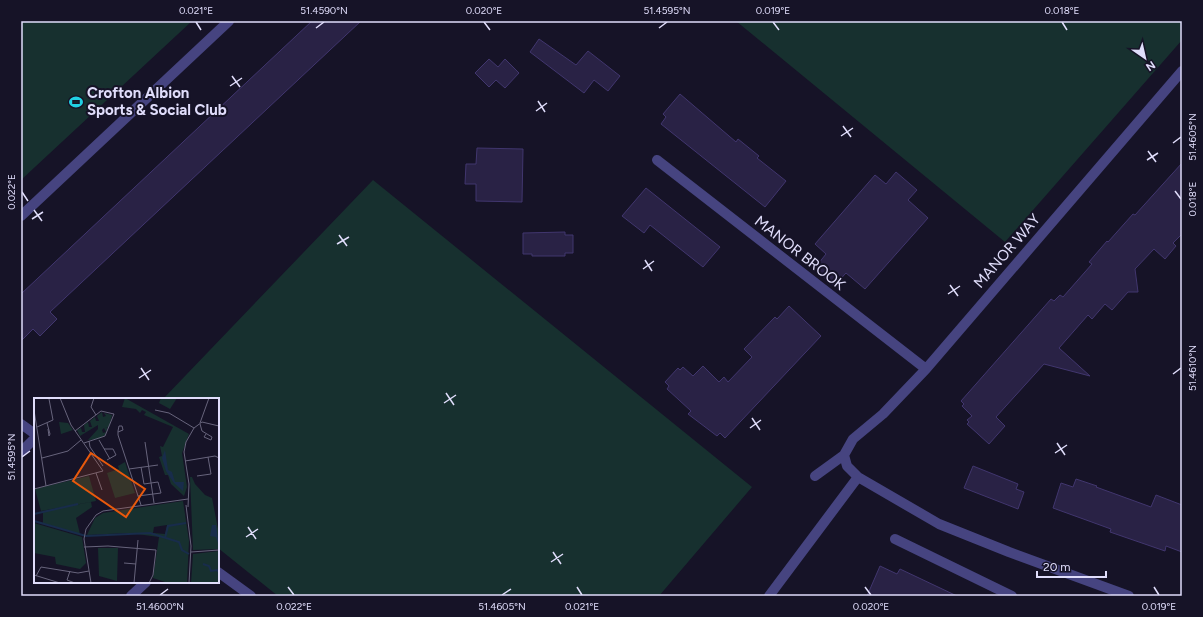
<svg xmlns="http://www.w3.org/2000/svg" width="1203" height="617" font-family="Figtree,sans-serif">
	<rect width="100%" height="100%" fill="#161327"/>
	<!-- green -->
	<path fill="#17302f" d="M 21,21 L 192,21 L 21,180 Z
		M 736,21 L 1182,21 L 1182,40 L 1005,242 Z
		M 373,180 L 752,487 L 659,596 L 278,596 L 218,548 L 218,399 L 163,399 Z"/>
	<!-- building -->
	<path fill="#292245" stroke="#41366e" d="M 312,21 L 361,21 L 50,312 L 57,319 L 40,336 L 33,329 L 21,341 L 21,294 Z
		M 539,39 L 576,65 L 588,51 L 620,76 L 608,91 L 594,80 L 584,93 L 530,52 Z
		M 489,59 L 498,67 L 505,59 L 519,73 L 505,88 L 496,80 L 489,87 L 475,73 Z
		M 680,94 L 736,142 L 738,139 L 759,156 L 757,158 L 786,181 L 765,207 L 661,124 L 666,117 L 663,114 Z
		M 477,148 L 523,149 L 522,202 L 476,201 L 476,184 L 465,184 L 466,164 L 476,164 Z
		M 1182,163 L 1182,234 L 1173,243 L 1176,246 L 1165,259 L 1154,249 L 1135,269 L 1138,292 L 1128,292 L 1112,310 L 1105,304 L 1092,319 L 1088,315 L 1059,348 L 1090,376 L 1044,364 L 996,417 L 1005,426 L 989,444 L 967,424 L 969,422 L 967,420 L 972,416 L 962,406 L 964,404 L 961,401 L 1051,299 L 1054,301 L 1060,295 L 1063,297 L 1092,264 L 1089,262 L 1107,241 L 1108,242 L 1133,214 L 1135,215 Z
		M 896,172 L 917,190 L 908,200 L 928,218 L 865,289 L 846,273 L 834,286 L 814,269 L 826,254 L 815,244 L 875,175 L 886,184 Z
		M 646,188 L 720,247 L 703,267 L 650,225 L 644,233 L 622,216 Z
		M 565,232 L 565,235 L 573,235 L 573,253 L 565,253 L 565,256 L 532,256 L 532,254 L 523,254 L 523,233 Z
		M 789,306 L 821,336 L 725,438 L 720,433 L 717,436 L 688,414 L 691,411 L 667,389 L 669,386 L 665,382 L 678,368 L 680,370 L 683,367 L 693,376 L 703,366 L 719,382 L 724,377 L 728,382 L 752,357 L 744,349 L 775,317 L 777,319 Z
		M 973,466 L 1018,484 L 1016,489 L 1024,492 L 1018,509 L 964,488 Z
		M 1076,479 L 1097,486 L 1096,487 L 1151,507 L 1156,495 L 1182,505 L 1182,552 L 1166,546 L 1165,551 L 1110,532 L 1111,529 L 1053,508 L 1061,483 L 1073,487 Z
		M 880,566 L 897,574 L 900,569 L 957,596 L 867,596 Z"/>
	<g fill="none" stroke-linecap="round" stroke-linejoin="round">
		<!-- minor -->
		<path stroke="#464480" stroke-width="10" d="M 657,160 L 926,369
			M 21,216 L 229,21
			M 21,424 L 35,434
			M 21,452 L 35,438
			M 815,476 L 844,455
			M 895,539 L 1012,596
			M 218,572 L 251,596
			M 131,596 L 146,582
			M 769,596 L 858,477
			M 1129,596 L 1009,552 L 939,524 L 858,477 L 847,466 L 844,455 L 853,439 L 883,414 L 926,369 L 1182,71"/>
	</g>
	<!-- ticks -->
	<path fill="none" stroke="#e0ddfb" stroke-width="1.5" d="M 196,22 L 201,30M 484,22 L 490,30M 773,22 L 779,30M 1062,22 L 1067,30M 316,28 L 324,22M 659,28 L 667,22M 232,76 L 240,87M 230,86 L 242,78M 538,101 L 545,112M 536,111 L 547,103M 843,126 L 851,137M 841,136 L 853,128M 1173,143 L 1181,137M 1148,151 L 1156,162M 1147,160 L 1158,153M 1175,191 L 1181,199M 22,192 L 28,201M 34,210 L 42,221M 32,219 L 43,212M 339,235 L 347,246M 337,244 L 349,237M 645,260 L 652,271M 643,269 L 654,261M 950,285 L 958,296M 948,294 L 960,286M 141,368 L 149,380M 1173,374 L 1181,368M 139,378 L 151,370M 446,393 L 454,405M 444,403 L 456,395M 752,418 L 760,430M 750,428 L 761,420M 1057,443 L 1065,455M 1055,453 L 1067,445M 22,457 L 30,451M 248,527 L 256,539M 246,537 L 258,529M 553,552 L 561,564M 551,562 L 563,554M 288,587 L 294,595M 577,587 L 582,595M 865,587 L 871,595M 1154,587 L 1159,595M 160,595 L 168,589M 502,595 L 511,589"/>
	<!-- icons -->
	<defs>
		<g id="stadium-bare" transform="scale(1.08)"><path d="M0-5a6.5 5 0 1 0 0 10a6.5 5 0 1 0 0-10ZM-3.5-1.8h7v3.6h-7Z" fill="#21d0e3" stroke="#161327" stroke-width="2.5" paint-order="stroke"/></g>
	</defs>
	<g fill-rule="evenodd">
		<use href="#stadium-bare" x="76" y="102"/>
	</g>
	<g text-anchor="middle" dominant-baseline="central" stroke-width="4" stroke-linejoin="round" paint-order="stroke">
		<!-- poi labels -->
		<g font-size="15" font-weight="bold" fill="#e0ddfb" stroke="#161327" text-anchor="start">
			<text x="87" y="93">Crofton Albion<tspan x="87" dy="17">Sports &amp; Social Club</tspan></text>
		</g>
		<!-- street labels -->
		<g font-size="15" fill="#e0ddfb" stroke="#161327">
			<text transform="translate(1007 251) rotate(-49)">MANOR WAY</text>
			<text transform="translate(800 253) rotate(38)">MANOR BROOK</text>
		</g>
	</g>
	<!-- overview -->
	<g transform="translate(34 398)">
		<rect width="185" height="185" fill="#161327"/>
		<path d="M 91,0 L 155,36 L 148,55 L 153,89 L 150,98 L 137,86 L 134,77 L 131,77 L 125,59 L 128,58 L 126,48 L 129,49 L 139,29 L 110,17 L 112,14 L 108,12 L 106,15 L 102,11 L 88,9 ZM 127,0 L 143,0 L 136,11 L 125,5 ZM 68,14 L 69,19 L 72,18 L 70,15 L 78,17 L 75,29 L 70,30 L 68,32 L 69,35 L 72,34 L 70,30 L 74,29 L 71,37 L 65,41 L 54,42 L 64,31 L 64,27 L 46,38 L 43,32 L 47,30 L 48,34 L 51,34 L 50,27 L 54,24 L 55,29 L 58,29 L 56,23 L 61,19 L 62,23 L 65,23 L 63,18 ZM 25,24 L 34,25 L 39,32 L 27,36 ZM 91,64 L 101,95 L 81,100 L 73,75 L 85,71 L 84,68 ZM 55,78 L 62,103 L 7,113 L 1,91 ZM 156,79 L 158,79 L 161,86 L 171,97 L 178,100 L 185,136 L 185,151 L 159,152 ZM 149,103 L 155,143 L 153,185 L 134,185 L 119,180 L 125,139 L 95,135 L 53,137 L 61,120 L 69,115 ZM 133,127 L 131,136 L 119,135 L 120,129 ZM 57,104 L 58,109 L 42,120 L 46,136 L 9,125 L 9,113 ZM 0,125 L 48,139 L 52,165 L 46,171 L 22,166 L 21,159 L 0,155 ZM 64,150 L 84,150 L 83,183 L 65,178 ZM 185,153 L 185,185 L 157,185 L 159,156 Z" fill="#17302f" fill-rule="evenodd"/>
		<path d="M 131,52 L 134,72 L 138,74 L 141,84 L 150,84 L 149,93 L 140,85 L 132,73 L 128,60 ZM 178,127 L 182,127 L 185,148 L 182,139 L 176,138 Z" fill="#182c4b"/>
		<path fill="none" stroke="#182c4b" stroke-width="2" d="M 0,116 L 44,106M 0,123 L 52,138 L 116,135 L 145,144 L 148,152 L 155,156M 131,140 L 134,128 L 152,125M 169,166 L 175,168 L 177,173 L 183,172 L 185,174"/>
		<path fill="none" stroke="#67647c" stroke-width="1" d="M 60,0 L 57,9 L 62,17M 0,12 L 12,88M 121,12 L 135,15 L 160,30M 13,25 L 16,36 L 15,38 L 14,31M 166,25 L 175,0M 166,26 L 168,33 L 178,39 L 177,42 L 170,39 L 172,36M 3,29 L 19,22 L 15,1M 41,33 L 67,13 L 80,16 L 71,38 L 50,45M 84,34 L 89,32 L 88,28 L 85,28 L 84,33 L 84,37 L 107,107M 65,42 L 76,61M 55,43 L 56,49 L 69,68M 111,44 L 120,105M 70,51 L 79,51 L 82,57 L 73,62M 8,60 L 34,53 L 47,42M 151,63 L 181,58 L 185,60M 95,71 L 124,67M 62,75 L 68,92M 163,78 L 177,76 L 174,59M 0,91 L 69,73 L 37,27 L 26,0M 104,98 L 127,95 L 124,84 L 110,86 L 107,69M 152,107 L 157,148 L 155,185M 154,109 L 155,86 L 150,54 L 152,44 L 160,30 L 168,24 L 185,28M 50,149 L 74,148 L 122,152 L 119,177 L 115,185M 157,154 L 185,152M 90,165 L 102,166M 36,173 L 33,182 L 41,185M 0,177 L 26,185M 2,178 L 7,169 L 44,175 L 55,173M 57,185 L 50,141 L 52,131 L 62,117 L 69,113 L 154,101M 100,185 L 104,142"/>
		<path fill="#e8590c" fill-opacity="0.15" stroke="#e8590c" stroke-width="2" d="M 57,55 L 111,91 L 92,119 L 39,83 Z"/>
		<rect width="185" height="185" fill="none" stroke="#e0ddfb" stroke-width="2"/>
	</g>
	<!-- border -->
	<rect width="1203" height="617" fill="none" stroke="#161327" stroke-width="44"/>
	<!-- north arrow -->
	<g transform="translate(1145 58) rotate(146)" stroke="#161327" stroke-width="3" paint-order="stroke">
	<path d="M0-3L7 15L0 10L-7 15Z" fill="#e0ddfb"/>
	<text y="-6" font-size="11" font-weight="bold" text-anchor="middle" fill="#e0ddfb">N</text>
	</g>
	<!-- scale -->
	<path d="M1037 571v6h69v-6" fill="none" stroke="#e0ddfb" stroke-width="2"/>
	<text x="1043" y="571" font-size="12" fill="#e0ddfb" stroke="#161327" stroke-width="3" paint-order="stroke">20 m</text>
	<rect x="22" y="22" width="1159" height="573" fill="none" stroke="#e0ddfb" stroke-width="1.5"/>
	<g font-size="10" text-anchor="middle" fill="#e0ddfb">
		<text x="196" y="14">0.021°E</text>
		<text x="324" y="14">51.4590°N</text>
		<text x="484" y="14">0.020°E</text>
		<text x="667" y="14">51.4595°N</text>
		<text x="773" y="14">0.019°E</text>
		<text x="1062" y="14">0.018°E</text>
		<text transform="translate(1192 137) rotate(-90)" y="4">51.4605°N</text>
		<text transform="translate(11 192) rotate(-90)" y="4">0.022°E</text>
		<text transform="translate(1192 199) rotate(-90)" y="4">0.018°E</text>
		<text transform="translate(1192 368) rotate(-90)" y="4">51.4610°N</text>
		<text transform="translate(11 457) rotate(-90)" y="4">51.4595°N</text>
		<text x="160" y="610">51.4600°N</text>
		<text x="294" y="610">0.022°E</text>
		<text x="502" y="610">51.4605°N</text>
		<text x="582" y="610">0.021°E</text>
		<text x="871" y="610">0.020°E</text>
		<text x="1159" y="610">0.019°E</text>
	</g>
</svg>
